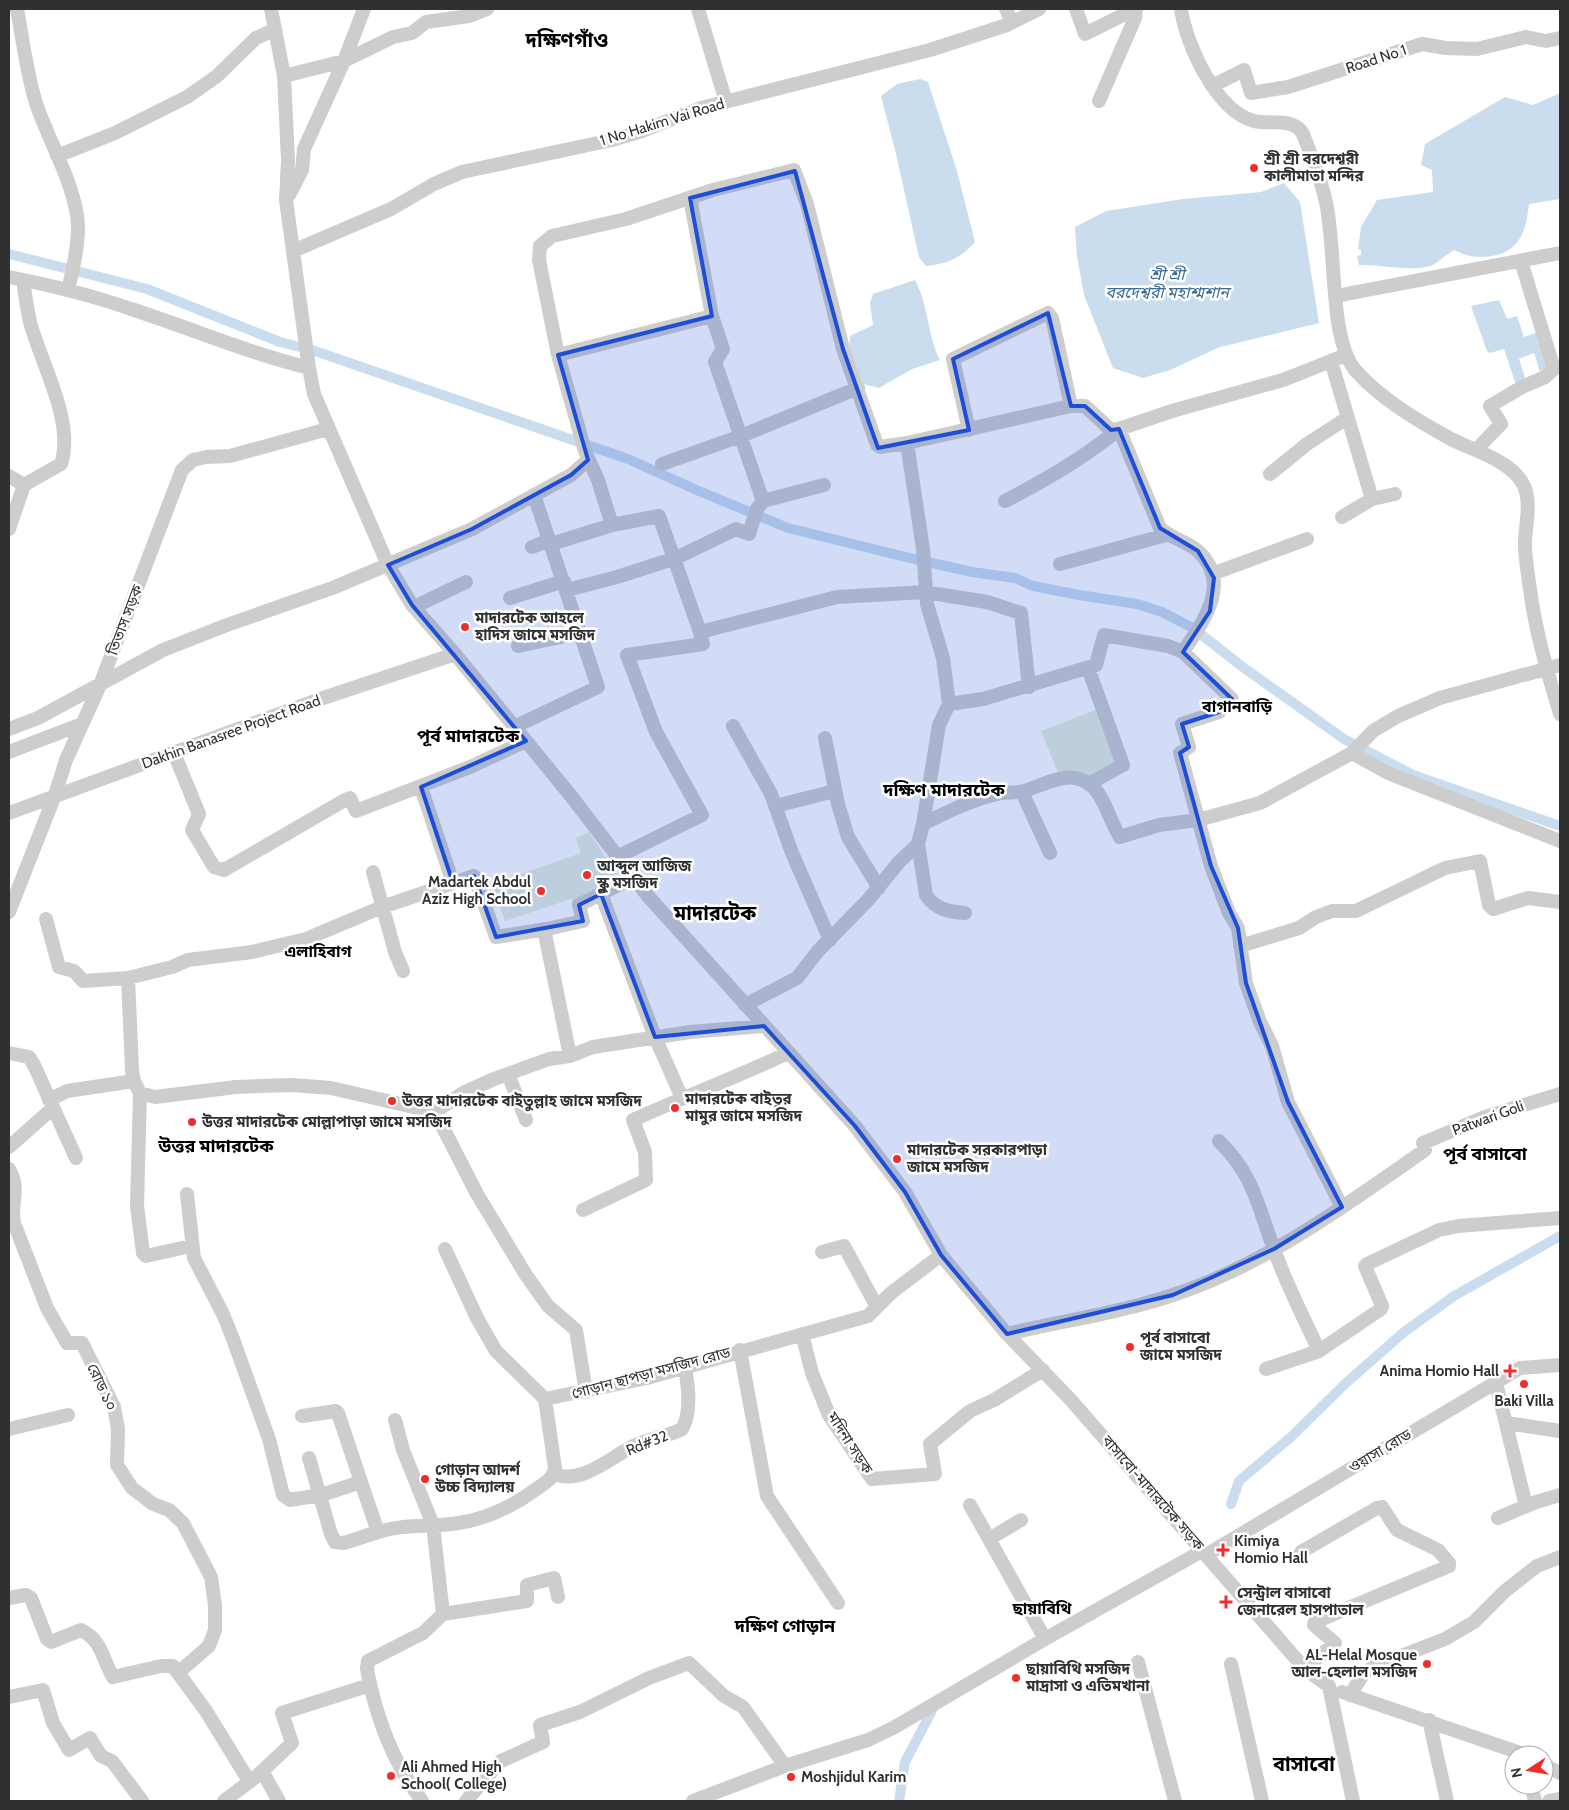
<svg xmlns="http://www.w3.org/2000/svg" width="1569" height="1810" font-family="Cabin,'Noto Sans Bengali',sans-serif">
	<rect width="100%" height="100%" fill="#fff"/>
	<!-- green -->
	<path fill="#e5eede" d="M 1098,709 L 1119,763 L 1089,778 L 1059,775 L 1041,731 Z
		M 589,832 L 620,880 L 576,903 L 571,899 L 505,921 L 492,884 L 581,853 L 576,838 Z"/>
	<!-- water -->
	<path fill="#c9ddee" d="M 920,79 L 928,82 L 957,171 L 975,242 C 961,258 947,264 926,266 L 919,257 L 896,154 L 881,96 L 897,84 Z
		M 1560,93 L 1560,199 L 1529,204 C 1526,230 1521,251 1492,256 C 1477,258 1468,257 1454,250 C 1447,254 1436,264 1431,266 C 1407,272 1383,264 1359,265 L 1357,256 L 1361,255 L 1361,250 L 1358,249 L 1361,227 L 1377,200 L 1433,192 L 1432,170 L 1421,165 L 1425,144 L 1505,97 L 1533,105 Z
		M 1284,183 L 1300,202 L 1319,323 L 1220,347 L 1170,370 L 1143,378 L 1113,368 L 1084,295 L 1077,256 L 1075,227 L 1106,211 L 1183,199 L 1261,192 Z
		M 915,280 C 929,306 927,335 940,360 L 912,369 L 879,388 L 863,384 L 849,351 L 850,336 L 873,325 L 870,303 L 873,294 Z
		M 1499,300 L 1507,319 L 1517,316 L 1524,337 L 1538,332 L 1548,366 L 1540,372 L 1534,353 L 1519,359 L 1526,380 L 1516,385 L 1504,349 L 1490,353 L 1487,351 L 1471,306 Z"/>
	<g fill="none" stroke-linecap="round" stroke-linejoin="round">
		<!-- canal -->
		<path stroke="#c9ddee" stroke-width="10" d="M 9,254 L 147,289 L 280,342 L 315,351 L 628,459 L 699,491 L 788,528 L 910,558 L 972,572 L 1015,578 L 1033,586 L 1079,595 L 1137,604 L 1162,612 L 1193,628 L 1240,665 L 1344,739 L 1413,775 L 1560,826
			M 1231,1504 L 1239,1481 L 1291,1437 L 1346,1383 L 1404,1332 L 1454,1296 L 1560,1236
			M 899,1801 L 905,1762 L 936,1703"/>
		<!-- minor -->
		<path stroke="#cdcdcd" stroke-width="14" d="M 17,9 C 23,40 27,77 37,106 C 49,141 77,189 78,226 C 78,248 73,269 68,290
			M 271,9 L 284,76 L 288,160 L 286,200 L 309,368 L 314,394 L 388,565 L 412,605 L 455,654 L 571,796 L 647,895 L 855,1126 L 905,1192 L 941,1255 L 1007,1334 L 1070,1399 L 1305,1669 L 1329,1686 L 1353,1801
			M 698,9 L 726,102
			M 1006,9 L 1012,22
			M 1076,9 L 1085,34 L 1135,9
			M 1181,9 C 1186,44 1216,111 1254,121 C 1269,125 1295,117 1303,134 C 1311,155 1320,177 1325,198 C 1337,243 1328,340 1356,371 C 1381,399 1418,421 1451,439 C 1474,451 1510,460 1523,484 C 1533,502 1524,529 1525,548 C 1526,562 1528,576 1530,589 C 1535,630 1548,674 1560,714
			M 284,76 L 344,61 L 393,37 L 412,33 L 426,22 L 469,16 L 487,9
			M 1212,86 L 1244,70 L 1251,93 L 1288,87 L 1422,44 L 1446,48 L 1477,49 L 1526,37 L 1546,41 L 1560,38
			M 1099,101 L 1135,18 L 1136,9
			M 57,156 L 115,133 L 187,97 L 217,76 L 256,38 L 274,30
			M 289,195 L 302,170 L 304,149 L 344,61 L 364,9
			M 293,251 L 391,209 L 434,184 L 462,172 L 612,140 L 642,131 L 701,108 L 930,50 L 1007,25 L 1039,9
			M 9,277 C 50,285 91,295 131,309 C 190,328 248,353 309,368
			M 23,280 C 25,294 27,308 30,322 C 41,363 75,422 61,464 L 24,485
			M 1336,296 L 1560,253
			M 558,355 L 712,316
			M 1331,361 L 1372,499 L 1395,494
			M 969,430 L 953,359 L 1048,313 L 1052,318 L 1071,406
			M 907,443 L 1071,406 L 1085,406 L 1111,430 L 1119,429 L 1172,411 L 1283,380 L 1346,355
			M 1476,450 L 1501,424 L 1490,406 L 1522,387 L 1545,377 L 1554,369 L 1521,261
			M 662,464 L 741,436 L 858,388
			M 1270,474 L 1307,444 L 1347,418
			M 9,476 L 24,485 L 9,529
			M 763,501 L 824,485
			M 1005,501 C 1046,480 1084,458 1119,429 L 1160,528 C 1171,539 1188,541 1199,552 C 1232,584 1203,622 1183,652 L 1232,699 L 1219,712 L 1182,724 L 1189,747 L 1180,753 L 1211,866 L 1229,913 L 1238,928 L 1246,983 L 1260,1022 L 1272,1046 L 1288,1102 L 1342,1207
			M 1342,517 L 1372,499
			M 612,525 L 659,516 L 700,632
			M 551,544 L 612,525 L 598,480 L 585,451 L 558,355 L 539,260 L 540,246 L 552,236 L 626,219 L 713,190 L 794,170 L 807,204 L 843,349 L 877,445 L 880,447 L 907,443 L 923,549 L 927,604 L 943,658 L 949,704 L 939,725 L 923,824 L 918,844 L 899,862 L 868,900 L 818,951 L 797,978 L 745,1005
			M 532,547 L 550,540
			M 1060,564 L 1166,535
			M 1212,574 L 1307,539
			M 567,590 L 617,577 L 676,558 L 736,529 L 749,534 L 757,509 L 763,501 L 715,362 L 723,349 L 712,316 L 690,198
			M 510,598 L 564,581
			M 414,607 L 466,582
			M 518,646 L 580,633
			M 1088,668 L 1123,765 L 1089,784
			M 949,704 L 983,699 L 1096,665 L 1104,635 L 1168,646 L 1183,652
			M 733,726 L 771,794 L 792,853 L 830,940
			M 514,727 L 598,687 L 534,495
			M 9,729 L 38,718 L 163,650 L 227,625 L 335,587 L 472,529 L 571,475 L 588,460
			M 825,738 L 838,804 L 848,837 L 879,888
			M 9,752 L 82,724
			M 174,753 L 199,814 L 192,830 L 214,867 L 224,870 L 345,800 L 350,798 L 356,811 L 470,767 L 526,741
			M 1352,753 L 1388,773 L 1560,841
			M 421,787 L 453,883 L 474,876 L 496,937 L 547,929 L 583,921 L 579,905 L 634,877
			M 1022,792 L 1050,853
			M 775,806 L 835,791
			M 9,813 L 323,698 L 455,654
			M 923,824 C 949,811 973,799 1002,793 C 1009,792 1017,793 1024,791 C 1047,784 1071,767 1093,787 C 1106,800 1110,822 1120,837 L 1159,825 L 1198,820 L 1260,803 L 1352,753 L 1373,731 L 1398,716 L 1440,698 L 1560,665
			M 918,844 L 926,895 C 935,909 949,912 965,913
			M 617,857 L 702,815 L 656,732 L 627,655 L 703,644 L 700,632 L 837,597 L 925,592 L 987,602 L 1021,613 L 1029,687
			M 373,872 L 395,952 L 403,971
			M 453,883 L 382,907 L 306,939 L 252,952 L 188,960 L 172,967 L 128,978 L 132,1070 L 134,1081 L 140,1093 L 155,1097 L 236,1087 L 292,1085 L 331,1088 L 435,1112 L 463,1093 L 494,1079 L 549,1059 L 570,1056 L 593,1047 L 690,1032 L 764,1026
			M 601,894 L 655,1037 L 682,1098
			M 9,912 L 55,795 L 66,760 L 100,685 L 182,470 L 193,460 L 206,457 L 230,456 L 328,429
			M 46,919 L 59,967 L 74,971 L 83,981 L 128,978
			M 544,929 L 570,1056
			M 1240,946 L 1299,928 L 1316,917 L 1332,911 L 1356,911 L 1445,868 L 1480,861 L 1489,905 L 1493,909 L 1528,898 L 1560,902
			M 9,1053 L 29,1057 L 34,1065 L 76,1158
			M 508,1074 L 526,1120
			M 140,1093 L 137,1206 L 143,1253 L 146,1256 L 191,1246
			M 49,1100 L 67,1091 L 134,1081
			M 435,1112 L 477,1194 L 526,1275 L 548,1306 L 576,1330 L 586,1392
			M 1219,1141 C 1255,1177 1257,1205 1274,1249 C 1286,1284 1304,1318 1319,1351
			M 9,1147 L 53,1108
			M 9,1169 C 21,1190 10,1202 14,1223 L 47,1308 L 67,1343 L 82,1343 L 114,1407 L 118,1429 L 117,1465 L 132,1488 L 153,1504 L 169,1510 L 183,1523 L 211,1577 L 215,1605 L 215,1630 L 209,1646 L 179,1672
			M 187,1194 L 194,1258 L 223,1314 L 233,1339 L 269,1439 L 283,1495 L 290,1500 L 321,1495 L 361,1482 L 378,1532 C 407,1523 429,1528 458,1523 C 486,1519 513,1506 535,1490 C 544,1483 554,1479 555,1468 L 545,1399 L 647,1378 L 868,1316 L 891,1293 L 941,1255
			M 583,1210 L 646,1180 L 645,1152 L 633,1120 C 684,1097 737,1077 788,1053
			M 445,1249 L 477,1318 L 496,1351 L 545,1399
			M 822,1252 L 844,1246 L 877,1307
			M 802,1334 L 812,1373 L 829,1415 L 872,1479 L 935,1474 L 930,1444 L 970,1411 L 994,1400 L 1043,1370
			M 1007,1334 C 1062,1321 1119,1313 1173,1295 C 1265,1265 1346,1205 1425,1150 L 1423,1143 L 1485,1117 L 1560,1094
			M 740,1350 L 767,1496 L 838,1603
			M 1266,1369 L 1319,1351 L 1381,1309 L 1382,1306 L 1365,1266 L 1367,1264 L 1439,1230 L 1458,1226 L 1560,1218
			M 1496,1383 L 1526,1506
			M 302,1416 L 336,1411 L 338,1413 L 361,1482
			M 395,1420 L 403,1450 L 433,1525 L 443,1614
			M 1507,1423 L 1560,1431
			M 9,1429 L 68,1415
			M 309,1458 L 331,1534 L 335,1542 L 344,1543 L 378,1532
			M 554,1474 C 581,1484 606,1461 628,1449 C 644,1439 665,1438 682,1429 C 692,1412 688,1385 685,1367
			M 970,1505 L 1045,1639
			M 1498,1518 L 1536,1502 L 1560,1495
			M 989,1539 L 1021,1520
			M 1301,1552 L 1377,1508 L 1382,1507 L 1397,1530 L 1438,1550 L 1449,1563 L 1449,1566 L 1315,1622 L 1314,1625 L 1335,1643 L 1305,1669
			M 1206,1555 L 1520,1368 L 1560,1365
			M 9,1598 L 26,1595 L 31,1598 L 47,1639 L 51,1642 L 81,1630 C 103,1641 102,1659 113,1677 L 161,1666 L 173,1666 L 206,1711 L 249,1781
			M 1138,1662 L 1175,1801
			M 1231,1664 L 1262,1801
			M 1342,1692 L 1526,1755
			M 1350,1695 L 1364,1673 L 1373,1667 L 1445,1639 L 1474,1622 L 1505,1591 L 1537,1566 L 1560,1557
			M 9,1697 L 43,1690 L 53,1723 L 69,1750 L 90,1738 L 101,1756 L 112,1761 L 142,1801
			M 1429,1720 L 1447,1801
			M 1544,1765 L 1560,1773
			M 262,1771 L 279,1801
			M 1531,1785 L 1535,1801
			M 224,1801 L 257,1776 L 292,1743 L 282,1713 L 370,1685
			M 422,1801 C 392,1761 376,1718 367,1669 L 368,1661 L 423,1633 L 443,1614 L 527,1601 L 527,1585 L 554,1578 L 558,1597
			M 466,1801 L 501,1761 L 543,1742 L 540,1725 L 580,1712 L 649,1678 L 689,1663 L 724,1696 L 743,1707 L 785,1766
			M 693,1801 L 785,1766 L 868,1740 L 893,1728 L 1045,1639 L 1202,1551
			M 1549,1801 L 1560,1799"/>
	</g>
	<!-- marked area -->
	<path fill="#1d4ed8" fill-opacity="0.2" stroke="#1d4ed8" stroke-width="4" stroke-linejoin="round" d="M 795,171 L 843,349 L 878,448 L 969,430 L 953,359 L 1048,313 L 1071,406 L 1085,406 L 1111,430 L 1119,429 L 1160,528 L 1198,551 L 1214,578 L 1210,611 L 1183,652 L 1232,699 L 1219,712 L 1182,724 L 1189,747 L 1180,753 L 1211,866 L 1238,928 L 1246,983 L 1288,1102 L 1342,1207 L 1274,1249 L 1173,1295 L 1007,1334 L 941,1255 L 905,1192 L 855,1126 L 764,1026 L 655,1037 L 601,894 L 579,905 L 583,921 L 496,937 L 474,876 L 453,883 L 421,787 L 526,741 L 412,605 L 388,565 L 472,529 L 571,475 L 588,460 L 558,355 L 712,316 L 690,198 Z"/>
	<!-- markers -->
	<g fill="#ed2e2c" stroke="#fff" stroke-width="2">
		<circle cx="1254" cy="168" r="5"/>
		<circle cx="465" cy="627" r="5"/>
		<circle cx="587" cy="875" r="5"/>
		<circle cx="541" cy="891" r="5"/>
		<circle cx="392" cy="1101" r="5"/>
		<circle cx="675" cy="1108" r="5"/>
		<circle cx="192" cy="1122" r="5"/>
		<circle cx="897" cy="1159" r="5"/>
		<circle cx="1130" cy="1347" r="5"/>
		<path d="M1507.5 1363.5h5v5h5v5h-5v5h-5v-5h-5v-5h5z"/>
		<circle cx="1524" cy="1384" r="5"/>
		<circle cx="425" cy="1479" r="5"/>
		<path d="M1220.5 1542.5h5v5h5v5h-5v5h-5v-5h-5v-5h5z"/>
		<path d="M1223.5 1594.5h5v5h5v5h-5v5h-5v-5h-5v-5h5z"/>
		<circle cx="1427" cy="1664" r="5"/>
		<circle cx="1016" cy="1678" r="5"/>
		<circle cx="391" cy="1776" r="5"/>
		<circle cx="791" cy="1777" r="5"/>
	</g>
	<g text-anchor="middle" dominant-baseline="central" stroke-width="5" stroke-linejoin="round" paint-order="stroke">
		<!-- street labels -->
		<g font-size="15" fill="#303030" stroke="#fff">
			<text transform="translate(1376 59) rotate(-18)">Road No 1</text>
			<text transform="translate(662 122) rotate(-17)">1 No Hakim Vai Road</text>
			<text transform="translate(125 620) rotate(-69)">তিতাস সড়ক</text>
			<text transform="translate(231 732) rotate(-20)">Dakhin Banasree Project Road</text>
			<text transform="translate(1488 1118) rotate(-20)">Patwari Goli</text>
			<text transform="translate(651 1373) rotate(-15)">গোড়ান ছাপড়া মসজিদ রোড</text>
			<text transform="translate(102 1387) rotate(65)">রোড ১০</text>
			<text transform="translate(647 1443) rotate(-22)">Rd#32</text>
			<text transform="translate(850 1443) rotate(57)">মদিনা সড়ক</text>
			<text transform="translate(1380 1451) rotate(-31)">ওয়াসা রোড</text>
			<text transform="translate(1153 1493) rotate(49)">বাসাবো-মাদারটেক সড়ক</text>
		</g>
		<!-- poi labels -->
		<g font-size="15" font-weight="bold" fill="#303030" stroke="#fff" text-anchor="start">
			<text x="1264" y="159">শ্রী শ্রী বরদেশ্বরী<tspan x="1264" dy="17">কালীমাতা মন্দির</tspan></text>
			<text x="475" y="618">মাদারটেক আহলে<tspan x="475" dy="17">হাদিস জামে মসজিদ</tspan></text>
			<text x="597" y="866">আব্দুল আজিজ<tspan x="597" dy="17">স্কুল মসজিদ</tspan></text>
			<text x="531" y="882" text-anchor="end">Madartek Abdul<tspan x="531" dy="17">Aziz High School</tspan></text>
			<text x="685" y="1099">মাদারটেক বাইতুর<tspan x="685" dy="17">মামুর জামে মসজিদ</tspan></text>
			<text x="402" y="1101">উত্তর মাদারটেক বাইতুল্লাহ জামে মসজিদ</text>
			<text x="202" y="1122">উত্তর মাদারটেক মোল্লাপাড়া জামে মসজিদ</text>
			<text x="907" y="1150">মাদারটেক সরকারপাড়া<tspan x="907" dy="17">জামে মসজিদ</tspan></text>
			<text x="1140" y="1338">পূর্ব বাসাবো<tspan x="1140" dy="17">জামে মসজিদ</tspan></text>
			<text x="1499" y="1371" text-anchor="end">Anima Homio Hall</text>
			<text x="1524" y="1401" text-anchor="middle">Baki Villa</text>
			<text x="435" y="1470">গোড়ান আদর্শ<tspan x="435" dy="17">উচ্চ বিদ্যালয়</tspan></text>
			<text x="1234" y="1541">Kimiya<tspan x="1234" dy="17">Homio Hall</tspan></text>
			<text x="1237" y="1593">সেন্ট্রাল বাসাবো<tspan x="1237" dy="17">জেনারেল হাসপাতাল</tspan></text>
			<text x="1417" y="1655" text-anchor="end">AL-Helal Mosque<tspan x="1417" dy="17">আল-হেলাল মসজিদ</tspan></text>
			<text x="1026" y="1669">ছায়াবিথি মসজিদ<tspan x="1026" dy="17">মাদ্রাসা ও এতিমখানা</tspan></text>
			<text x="401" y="1767">Ali Ahmed High<tspan x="401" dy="17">School( College)</tspan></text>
			<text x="801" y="1777">Moshjidul Karim</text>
		</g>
		<!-- water labels -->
		<g font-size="16" font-style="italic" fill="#3a6b97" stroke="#fff">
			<text x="1167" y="274">শ্রী শ্রী<tspan x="1167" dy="18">বরদেশ্বরী মহাশ্মশান</tspan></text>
		</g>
		<!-- neighbourhood labels -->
		<g font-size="16" font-weight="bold" fill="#000" stroke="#fff">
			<text x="1237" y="706">বাগানবাড়ি</text>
			<text x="318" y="951">এলাহিবাগ</text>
			<text x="1042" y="1608">ছায়াবিথি</text>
		</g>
		<!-- quarter labels -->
		<g font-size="18" font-weight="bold" fill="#000" stroke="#fff">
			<text x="468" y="736">পূর্ব মাদারটেক</text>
			<text x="944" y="790">দক্ষিণ মাদারটেক</text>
			<text x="216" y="1146">উত্তর মাদারটেক</text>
			<text x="1485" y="1154">পূর্ব বাসাবো</text>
			<text x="785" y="1626">দক্ষিণ গোড়ান</text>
		</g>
		<!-- district labels -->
		<g font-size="20" font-weight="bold" fill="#000" stroke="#fff">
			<text x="567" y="40">দক্ষিণগাঁও</text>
			<text x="715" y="913">মাদারটেক</text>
			<text x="1304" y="1764">বাসাবো</text>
		</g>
	</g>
	<!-- border -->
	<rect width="1569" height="1810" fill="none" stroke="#303030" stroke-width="20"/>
	<!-- north arrow -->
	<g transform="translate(1529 1770) rotate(258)"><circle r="24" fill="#ffffff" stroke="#acacac"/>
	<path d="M0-4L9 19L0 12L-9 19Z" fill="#ed2e2c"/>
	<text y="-8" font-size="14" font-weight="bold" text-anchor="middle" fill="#303030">N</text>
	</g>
</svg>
